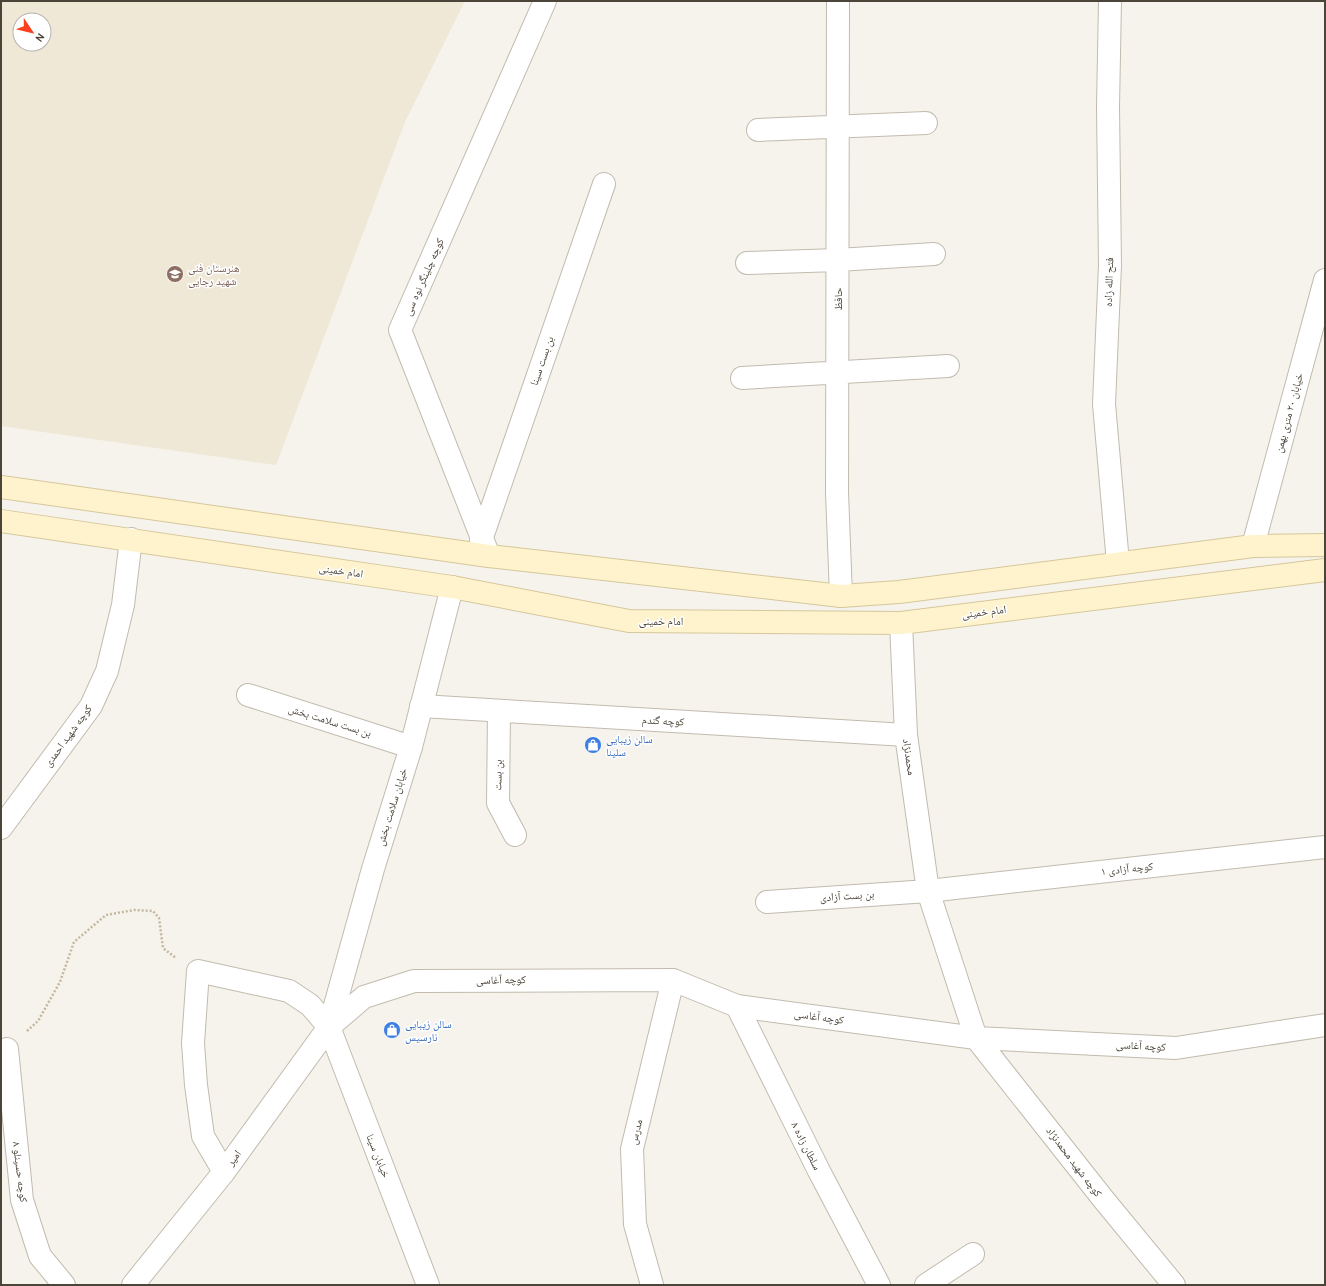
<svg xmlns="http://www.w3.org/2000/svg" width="1326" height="1286" font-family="Karla,'Noto Naskh Arabic',sans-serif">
	<rect width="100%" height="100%" fill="#f6f3ec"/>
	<!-- education -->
	<path fill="#efe8d6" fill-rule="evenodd" d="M 1,1 L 465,1 L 405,122 L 276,465 L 1,426 ZM 20,20 L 44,20 L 44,44 L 20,44 Z"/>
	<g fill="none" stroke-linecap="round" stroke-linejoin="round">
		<!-- minor casing -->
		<g stroke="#c2bbae" stroke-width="24">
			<path id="minor" d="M 838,1 L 837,492 L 841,596
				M 1110,1 L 1108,107 L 1110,265 L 1104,404 L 1118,563
				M 758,130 L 926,123
				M 747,263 L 838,260 L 934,254
				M 742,378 L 948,366
				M 481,540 L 604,184
				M 489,556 L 400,330 L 545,1
				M 901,623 L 906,735 L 928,891 L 976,1038 L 1104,1200 L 1174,1285
				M 248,695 L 411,747
				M 421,706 L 906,735
				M 499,711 L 498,803 L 515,835
				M 1,828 L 91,706 L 107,671 L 123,605 L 131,539
				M 767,902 L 928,891 L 1325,847
				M 737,1006 L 819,1171 L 879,1285
				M 7,1049 L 22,1200 L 40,1256 L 64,1285
				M 224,1172 L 203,1136 L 196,1085 L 193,1043 L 198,971 L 289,991 L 310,1005 L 329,1027
				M 133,1285 L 224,1172 L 329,1027 L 364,997 L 414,981 L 673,980 L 737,1006 L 976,1038 L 1176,1048 L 1325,1025
				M 652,1285 L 635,1224 L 632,1149 L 673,980
				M 926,1285 L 973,1254"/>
		</g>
		<!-- tertiary casing -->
		<g stroke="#c2bbae" stroke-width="24">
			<path id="tertiary" d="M 1253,546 L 1325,280
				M 428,1285 L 329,1027 L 373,869 L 411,747 L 452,587"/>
		</g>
		<!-- secondary casing -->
		<g stroke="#d6c79b" stroke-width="24">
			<path id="secondary" d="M 1,487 L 489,556 L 841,596 L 899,592 L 1253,546 L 1325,545
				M 1,521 L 452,587 L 629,621 L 901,623 L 1325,570"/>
		</g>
		<!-- path -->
		<path stroke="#c4b79f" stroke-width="2.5" stroke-dasharray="2 2" stroke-linecap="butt" d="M 27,1031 L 38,1021 L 60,982 L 74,942 L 106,915 L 134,910 L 153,911 L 159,918 L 163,948 L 176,958"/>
		<!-- minor -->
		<use href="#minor" stroke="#fff" stroke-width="22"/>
		<!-- tertiary -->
		<use href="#tertiary" stroke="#fff" stroke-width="22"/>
		<!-- secondary -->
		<use href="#secondary" stroke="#fff3cd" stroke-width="22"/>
	</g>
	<!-- icons -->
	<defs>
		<g id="school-disc" transform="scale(0.9)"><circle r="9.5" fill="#8d6e63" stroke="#fff"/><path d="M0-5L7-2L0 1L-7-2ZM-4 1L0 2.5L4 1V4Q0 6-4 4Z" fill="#fff"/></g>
		<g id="shop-disc" transform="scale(0.9)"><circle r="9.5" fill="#3f7fe0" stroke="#fff"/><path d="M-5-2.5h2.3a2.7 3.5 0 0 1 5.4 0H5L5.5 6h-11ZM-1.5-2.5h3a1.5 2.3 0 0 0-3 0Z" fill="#fff"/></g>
	</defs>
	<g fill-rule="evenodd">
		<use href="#school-disc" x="175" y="274"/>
		<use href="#shop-disc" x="593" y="745"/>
		<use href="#shop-disc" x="392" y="1030"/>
	</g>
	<g text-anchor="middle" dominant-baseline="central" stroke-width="3" stroke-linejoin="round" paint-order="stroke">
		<!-- education labels -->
		<g font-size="11" fill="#785e54" stroke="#fff" text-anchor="start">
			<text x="188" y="268">هنرستان فنی<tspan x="188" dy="13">شهید رجایی</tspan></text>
		</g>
		<!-- street labels -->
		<g font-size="11" fill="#4b4439" stroke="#fff">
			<text transform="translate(424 277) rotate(-66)">کوچه چلینگر نوه سی</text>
			<text transform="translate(1109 282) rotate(-88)">فتح الله زاده</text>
			<text transform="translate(838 299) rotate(-90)">حافظ</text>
			<text transform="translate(542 361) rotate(-71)">بن بست سینا</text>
			<text transform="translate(1289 413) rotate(-75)">خیابان ۲۰ متری بهمن</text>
			<text transform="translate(341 571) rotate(8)">امام خمینی</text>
			<text transform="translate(984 612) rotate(-7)">امام خمینی</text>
			<text x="661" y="621">امام خمینی</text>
			<text transform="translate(330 721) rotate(17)">بن بست سلامت بخش</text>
			<text transform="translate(663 721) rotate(3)">کوچه گندم</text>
			<text transform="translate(68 736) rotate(-54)">کوچه شهید احمدی</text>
			<text transform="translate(909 757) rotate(82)">محمدنژاد</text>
			<text transform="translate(498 775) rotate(-89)">بن بست</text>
			<text transform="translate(392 807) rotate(-73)">خیابان سلامت بخش</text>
			<text transform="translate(1127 869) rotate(-6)">کوچه آزادی ۱</text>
			<text transform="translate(847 896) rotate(-4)">بن بست آزادی</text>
			<text transform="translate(501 980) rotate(-1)">کوچه آغاسی</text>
			<text transform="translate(819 1017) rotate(8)">کوچه آغاسی</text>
			<text transform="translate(1141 1046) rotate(3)">کوچه آغاسی</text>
			<text transform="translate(636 1132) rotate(-76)">مدرس</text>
			<text transform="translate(806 1146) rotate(63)">سلطان زاده ۸</text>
			<text transform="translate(378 1156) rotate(68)">خیابان سینا</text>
			<text transform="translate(234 1158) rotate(-54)">امیر</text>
			<text transform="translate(1074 1162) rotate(53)">کوچه شهید محمدنژاد</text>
			<text transform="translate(20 1172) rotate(83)">کوچه حسینلو ۸</text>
		</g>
		<!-- shop labels -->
		<g font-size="11" fill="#366cbe" stroke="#fff" text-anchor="start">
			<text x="606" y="739">سالن زیبایی<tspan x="606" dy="13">سلینا</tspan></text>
			<text x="405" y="1024">سالن زیبایی<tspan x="405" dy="13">نارسیس</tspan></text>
		</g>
	</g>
	<!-- border -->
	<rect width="1326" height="1286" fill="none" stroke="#4b4439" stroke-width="4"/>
	<!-- north arrow -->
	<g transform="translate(32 32) rotate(125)"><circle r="19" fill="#ffffff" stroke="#b7b4b0"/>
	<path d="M0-3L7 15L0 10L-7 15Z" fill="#fc3f1d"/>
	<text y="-6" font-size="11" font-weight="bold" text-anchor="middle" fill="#4b4439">N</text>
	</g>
</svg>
